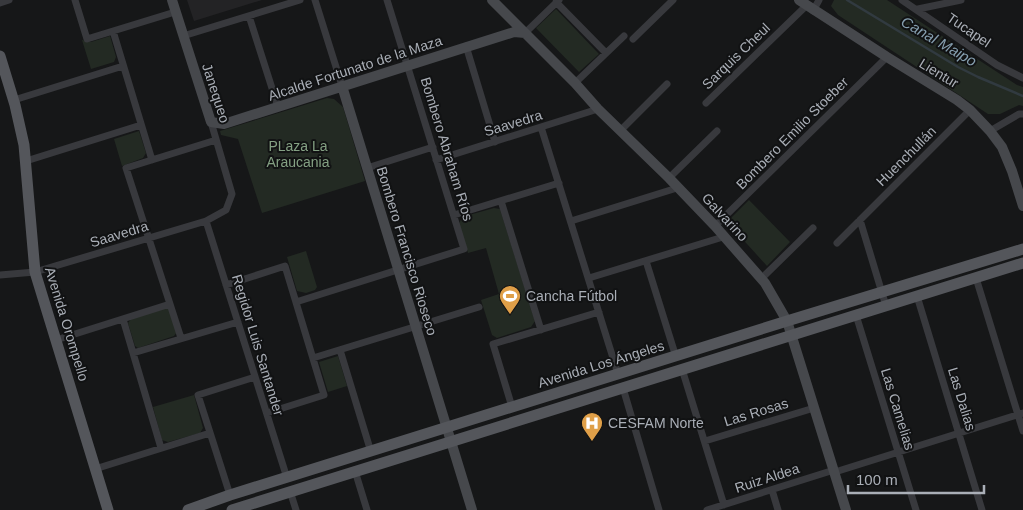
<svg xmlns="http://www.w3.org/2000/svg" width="1023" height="510" font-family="Helvetica,sans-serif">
	<rect width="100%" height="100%" fill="#161718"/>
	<!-- built -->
	<path fill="#232325" d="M 187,0 L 262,0 L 194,21 Z"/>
	<!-- green -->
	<path fill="#232a23" d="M 834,0 L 887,0 L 1017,85 L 1023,87 L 1023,106 L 1019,105 L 1000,114 L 988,114 L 838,15 L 831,6 Z
		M 556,9 L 599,54 L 579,72 L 536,28 Z
		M 110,36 L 116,57 L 114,62 L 91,69 L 82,40 L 91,42 Z
		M 327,98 L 334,99 L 343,107 L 365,181 L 262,213 L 238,139 L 221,135 L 220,131 Z
		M 139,131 L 146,153 L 143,158 L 122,166 L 114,139 Z
		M 749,200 L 790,242 L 767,266 L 727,222 Z
		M 494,208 L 500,209 L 535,321 L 531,327 L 497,338 L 492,335 L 481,300 L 499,294 L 486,248 L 468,253 L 459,224 L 462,217 Z
		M 306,251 L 317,287 L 315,290 L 306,293 L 297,291 L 287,257 Z
		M 166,308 L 170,310 L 177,332 L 174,336 L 138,348 L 135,346 L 128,323 L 132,318 Z
		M 338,356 L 347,386 L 328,392 L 319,362 Z
		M 194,395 L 203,428 L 200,433 L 168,442 L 162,440 L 153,407 Z"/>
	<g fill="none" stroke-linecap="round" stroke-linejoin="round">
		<!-- stream -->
		<path stroke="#313a40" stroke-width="2.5" d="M 847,0 L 958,67 L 978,77 L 1023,96"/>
		<!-- street -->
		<path stroke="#38393d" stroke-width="7" d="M 75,0 L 87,39 L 175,12
			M 315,0 L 342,86
			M 902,0 L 997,65 L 1023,78
			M 556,2 L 606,53
			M 0,3 L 9,0
			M 918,9 L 961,0
			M 813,11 L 819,0
			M 249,16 L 278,107
			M 113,31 L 152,160
			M 525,33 L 559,0
			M 183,36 L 300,0
			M 633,39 L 673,0
			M 466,46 L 495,142
			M 575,83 L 624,36
			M 14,100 L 123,66
			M 706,103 L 806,6
			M 541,127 L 618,374
			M 621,130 L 667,84
			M 990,131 L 1019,114 L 1023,114
			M 436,160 L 598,109
			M 26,161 L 141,125
			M 367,168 L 433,147
			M 669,178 L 717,131
			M 501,201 L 541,330
			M 454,215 L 559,183
			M 860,220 L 886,306
			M 206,221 L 287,478
			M 571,221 L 677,188
			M 715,226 L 887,57
			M 837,243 L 970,110
			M 646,261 L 676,357
			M 0,275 L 35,272 L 206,221 L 226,210 L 232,194 L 211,122
			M 589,278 L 723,237
			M 976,278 L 1023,431
			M 761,279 L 813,228
			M 226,285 L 285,266 L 324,395 L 267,413
			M 917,296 L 982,510
			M 296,302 L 464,249 L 387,0
			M 856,315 L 916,510
			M 123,319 L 161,448
			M 181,338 L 126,168 L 216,140
			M 56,340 L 170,304
			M 340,350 L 371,452
			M 133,353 L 238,322
			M 313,358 L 479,307
			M 682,369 L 724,505
			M 623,388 L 659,510
			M 512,407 L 493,344 L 599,312
			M 705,441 L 814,408
			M 95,469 L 210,433
			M 355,471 L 367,510
			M 835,472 L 1023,413
			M 772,490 L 778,510
			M 290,491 L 296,510
			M 230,495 L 198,395 L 255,377
			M 707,510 L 834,470"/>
		<!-- secondary -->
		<path stroke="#46484c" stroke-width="10" d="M 172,0 L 211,122 L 224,124 L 514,32 L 525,33
			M 492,0 L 575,83 L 598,109 L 669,178 L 715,226 L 765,283 L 787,321 L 846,510
			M 799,0 L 887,57 L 957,100 L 970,110 L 990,131 L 1002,147 L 1012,171 L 1023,206
			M 342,86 L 472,510"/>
		<!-- primary -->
		<path stroke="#54565b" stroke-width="11" d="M 0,56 L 15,105 L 24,145 L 35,272 L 108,510
			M 188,510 L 230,495 L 787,321 L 1023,249
			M 232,510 L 1023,263"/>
	</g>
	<!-- icons -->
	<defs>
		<g id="stadium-pin" transform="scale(1.125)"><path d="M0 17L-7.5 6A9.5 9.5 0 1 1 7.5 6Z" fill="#df9f48" stroke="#111213"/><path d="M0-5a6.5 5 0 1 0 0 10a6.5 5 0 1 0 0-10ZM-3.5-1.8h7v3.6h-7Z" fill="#fff"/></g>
		<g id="hospital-pin" transform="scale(1.125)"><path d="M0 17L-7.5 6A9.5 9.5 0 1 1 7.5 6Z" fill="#df9f48" stroke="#111213"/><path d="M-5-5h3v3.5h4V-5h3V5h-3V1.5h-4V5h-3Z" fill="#fff"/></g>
	</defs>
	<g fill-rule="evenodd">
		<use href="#stadium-pin" x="510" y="296"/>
		<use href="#hospital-pin" x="592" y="423"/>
	</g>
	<g text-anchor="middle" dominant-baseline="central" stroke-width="4" stroke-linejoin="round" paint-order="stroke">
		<!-- street labels -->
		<g font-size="14" fill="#aaafb7" stroke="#111213">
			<text transform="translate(969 30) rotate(34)">Tucapel</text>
			<text transform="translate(736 56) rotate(-44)">Sarquis Cheul</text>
			<text transform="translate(355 68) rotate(-18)">Alcalde Fortunato de la Maza</text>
			<text transform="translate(939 73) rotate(31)">Lientur</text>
			<text transform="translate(216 93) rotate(72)">Janequeo</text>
			<text transform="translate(513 123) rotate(-17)">Saavedra</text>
			<text transform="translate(792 133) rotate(-45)">Bombero Emilio Stoeber</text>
			<text transform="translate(447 149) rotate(73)">Bombero Abraham Ríos</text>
			<text transform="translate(906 156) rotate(-45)">Huenchullán</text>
			<text transform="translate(725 217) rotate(47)">Galvarino</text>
			<text transform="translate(119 234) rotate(-17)">Saavedra</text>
			<text transform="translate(407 251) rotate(73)">Bombero Francisco Rioseco</text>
			<text transform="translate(67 324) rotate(73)">Avenida Orompello</text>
			<text transform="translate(258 345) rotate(73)">Regidor Luis Santander</text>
			<text transform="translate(601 364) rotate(-17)">Avenida Los Ángeles</text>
			<text transform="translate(962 399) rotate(73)">Las Dalias</text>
			<text transform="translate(898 409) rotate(73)">Las Camelias</text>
			<text transform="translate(756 412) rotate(-17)">Las Rosas</text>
			<text transform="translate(767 478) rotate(-18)">Ruiz Aldea</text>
		</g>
		<!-- park labels -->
		<g font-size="14" fill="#84a083" stroke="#111213">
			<text x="298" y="146">PLaza La<tspan x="298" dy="16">Araucania</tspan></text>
		</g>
		<!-- poi labels -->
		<g font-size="14" fill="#aaafb7" stroke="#111213" text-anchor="start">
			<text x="526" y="296">Cancha Fútbol</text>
			<text x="608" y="423">CESFAM Norte</text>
		</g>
		<!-- water labels -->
		<g font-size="15" font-style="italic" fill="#859eae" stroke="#111213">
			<text transform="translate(939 41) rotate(30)">Canal Maipo</text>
		</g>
	</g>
	<!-- scale -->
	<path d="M848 485v8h136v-8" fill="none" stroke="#aaafb7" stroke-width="2.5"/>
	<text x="856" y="485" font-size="15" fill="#aaafb7" stroke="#111213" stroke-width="4" paint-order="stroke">100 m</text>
</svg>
